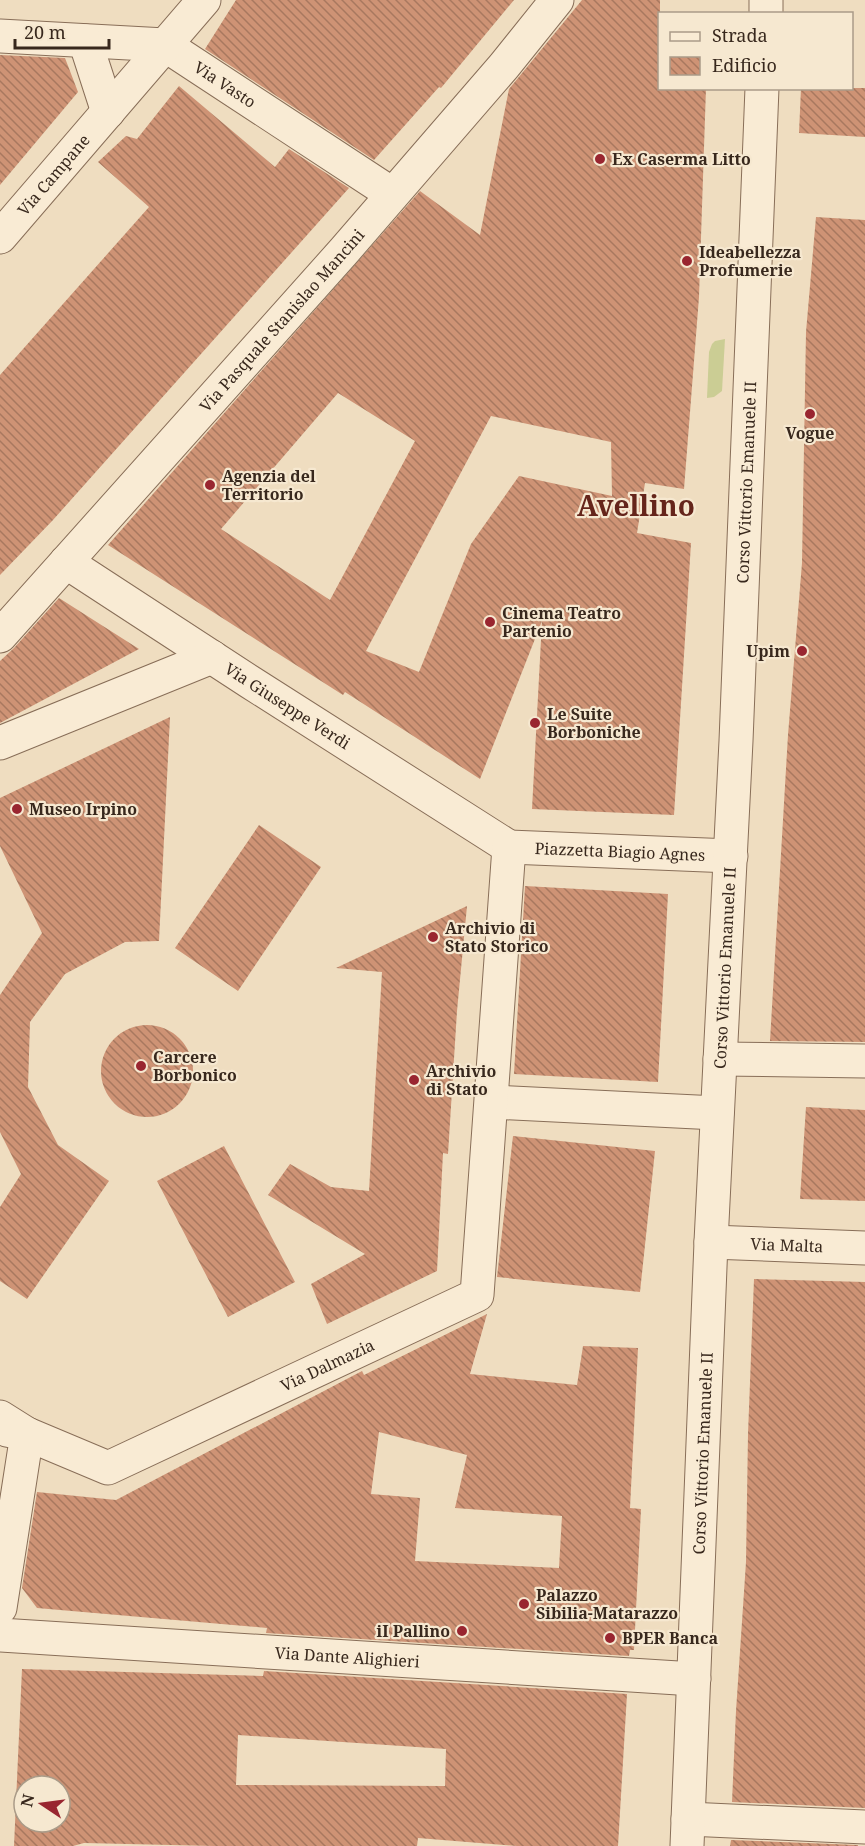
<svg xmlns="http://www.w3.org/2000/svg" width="865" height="1846" font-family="'Noto Serif',serif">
	<defs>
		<pattern id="building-back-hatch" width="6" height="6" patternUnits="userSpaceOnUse" patternTransform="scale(1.5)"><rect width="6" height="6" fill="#ce9375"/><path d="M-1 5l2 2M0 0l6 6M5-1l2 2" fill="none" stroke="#a8785f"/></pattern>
	</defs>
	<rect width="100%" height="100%" fill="#efddc0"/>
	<!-- grass -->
	<path fill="#cbcd94" d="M 725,339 L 722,391 L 714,397 L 707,398 L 709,352 L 712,344 L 715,341 Z"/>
	<!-- building -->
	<path fill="url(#building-back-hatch)" fill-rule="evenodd" d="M 236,0 L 514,0 L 441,88 L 439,87 L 374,160 L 205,49 Z
		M 582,0 L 660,0 L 660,88 L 706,88 L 699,297 L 684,489 L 645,483 L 637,533 L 691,543 L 674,815 L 532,809 L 542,621 L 480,779 L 345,692 L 343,695 L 108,545 L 420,191 L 480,235 L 509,89 ZM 338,393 L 415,441 L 330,600 L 221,529 ZM 491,416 L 611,442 L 612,496 L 519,476 L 471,544 L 419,672 L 366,651 Z
		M 0,55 L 65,58 L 78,92 L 0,185 Z
		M 179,86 L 275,167 L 289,149 L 349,188 L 53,520 L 0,575 L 0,375 L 149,207 L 98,162 L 126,136 L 137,139 Z
		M 801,88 L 865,88 L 865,137 L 799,133 Z
		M 816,217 L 865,220 L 865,1042 L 770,1041 L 788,735 L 802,563 L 806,332 Z
		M 59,598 L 139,649 L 0,723 L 0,661 L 14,648 Z
		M 170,717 L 159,941 L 125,942 L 65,974 L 30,1022 L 28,1087 L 58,1145 L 109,1181 L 27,1299 L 0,1281 L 0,1207 L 21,1174 L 0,1132 L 0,995 L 42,933 L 0,846 L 0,798 Z
		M 259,825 L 321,867 L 238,991 L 175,948 Z
		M 525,886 L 668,894 L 658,1082 L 514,1074 Z
		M 467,906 L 457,1011 L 448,1154 L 443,1153 L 437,1271 L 327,1324 L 311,1284 L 365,1254 L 268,1195 L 290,1164 L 331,1187 L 369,1191 L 382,972 L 336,968 Z
		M101 1071a46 46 0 1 1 92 0a46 46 0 1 1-92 0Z
		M 806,1107 L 865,1110 L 865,1201 L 800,1199 Z
		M 513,1136 L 655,1151 L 640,1292 L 497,1277 Z
		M 224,1146 L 295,1282 L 228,1317 L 157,1181 Z
		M 754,1279 L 865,1282 L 865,1808 L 732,1802 L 736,1711 L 746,1562 L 748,1434 Z
		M 487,1314 L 470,1374 L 577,1385 L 583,1346 L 638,1348 L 630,1508 L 641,1509 L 634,1650 L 630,1650 L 629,1656 L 266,1633 L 267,1628 L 37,1608 L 22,1588 L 37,1492 L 116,1500 L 362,1371 L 364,1375 ZM 379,1432 L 467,1455 L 455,1508 L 562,1516 L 559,1568 L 415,1561 L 420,1498 L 371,1494 Z
		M 22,1669 L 263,1676 L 264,1671 L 627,1694 L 618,1846 L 517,1846 L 418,1838 L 417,1846 L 214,1846 L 84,1843 L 73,1846 L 14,1846 ZM 238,1735 L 446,1749 L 445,1786 L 236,1785 ZM 24,1786 L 60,1786 L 60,1822 L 24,1822 Z
		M 731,1840 L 858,1845 L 858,1846 L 730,1846 Z"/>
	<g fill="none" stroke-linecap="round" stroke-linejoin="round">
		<!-- minor casing -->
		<g stroke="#886e58" stroke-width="35">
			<g id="minor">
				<path d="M 766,14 L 766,0"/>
				<path id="s1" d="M 0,36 L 165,45 L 392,194"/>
				<path d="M 85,41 L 108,112"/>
				<path id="s2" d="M 0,237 L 204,0"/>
				<path id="s3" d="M 66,562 L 250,682 L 509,847"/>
				<path id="s4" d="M 0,636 L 344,251 L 504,66 L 557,0"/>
				<path d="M 0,743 L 212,657"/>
				<path id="s5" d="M 509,847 L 731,856"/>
				<path d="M 720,1059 L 865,1061"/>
				<path d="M 492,1102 L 717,1113"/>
				<path id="s6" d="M 711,1242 L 865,1248"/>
				<path id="s7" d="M 0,1417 L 27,1434 L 108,1468 L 477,1295 L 509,847"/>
				<path d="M 0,1608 L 27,1434 L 7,1430"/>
				<path id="s8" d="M 0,1635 L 694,1679"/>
				<path d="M 688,1819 L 865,1827"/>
				<path id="s9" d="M 687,1846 L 711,1242 L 736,741 L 762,88"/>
			</g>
		</g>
		<!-- minor -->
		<use href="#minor" stroke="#f9ebd4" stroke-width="33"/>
	</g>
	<!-- markers -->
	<g fill="#992630" stroke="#f6e8d0" stroke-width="2">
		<circle cx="600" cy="159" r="6"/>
		<circle cx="687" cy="261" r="6"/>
		<circle cx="810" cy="414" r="6"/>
		<circle cx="210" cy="485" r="6"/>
		<circle cx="490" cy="622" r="6"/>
		<circle cx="802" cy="651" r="6"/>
		<circle cx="535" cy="723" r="6"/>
		<circle cx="17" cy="809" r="6"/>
		<circle cx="433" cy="937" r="6"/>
		<circle cx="141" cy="1066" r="6"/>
		<circle cx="414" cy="1080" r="6"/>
		<circle cx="524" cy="1604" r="6"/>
		<circle cx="462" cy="1631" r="6"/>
		<circle cx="610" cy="1638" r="6"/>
	</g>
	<g text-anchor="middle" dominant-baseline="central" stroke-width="4.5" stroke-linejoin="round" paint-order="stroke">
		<!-- street labels -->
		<g font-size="16" fill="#38281d" stroke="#f6e8d0">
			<text stroke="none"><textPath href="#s1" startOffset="237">Via Vasto</textPath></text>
			<text stroke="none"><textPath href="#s2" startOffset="82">Via Campane</textPath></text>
			<text stroke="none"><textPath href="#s4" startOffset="423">Via Pasquale Stanislao Mancini</textPath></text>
			<text stroke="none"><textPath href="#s9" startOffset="1365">Corso Vittorio Emanuele II</textPath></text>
			<text stroke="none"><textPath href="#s3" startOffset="264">Via Giuseppe Verdi</textPath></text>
			<text stroke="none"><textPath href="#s5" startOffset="111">Piazzetta Biagio Agnes</textPath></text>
			<text stroke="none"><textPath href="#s9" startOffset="879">Corso Vittorio Emanuele II</textPath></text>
			<text stroke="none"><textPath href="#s6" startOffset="76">Via Malta</textPath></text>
			<text stroke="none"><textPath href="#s7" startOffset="362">Via Dalmazia</textPath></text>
			<text stroke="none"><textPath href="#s9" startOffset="393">Corso Vittorio Emanuele II</textPath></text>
			<text stroke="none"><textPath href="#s8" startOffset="348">Via Dante Alighieri</textPath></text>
		</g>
		<!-- poi labels -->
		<g font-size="16" font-weight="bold" fill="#38281d" stroke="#f6e8d0" text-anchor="start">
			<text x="612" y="159">Ex Caserma Litto</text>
			<text x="699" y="252">Ideabellezza<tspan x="699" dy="18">Profumerie</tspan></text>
			<text x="810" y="433" text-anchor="middle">Vogue</text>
			<text x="222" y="476">Agenzia del<tspan x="222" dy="18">Territorio</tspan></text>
			<text x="502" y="613">Cinema Teatro<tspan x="502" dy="18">Partenio</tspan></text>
			<text x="790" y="651" text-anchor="end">Upim</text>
			<text x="547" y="714">Le Suite<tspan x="547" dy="18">Borboniche</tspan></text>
			<text x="29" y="809">Museo Irpino</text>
			<text x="445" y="928">Archivio di<tspan x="445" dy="18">Stato Storico</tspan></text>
			<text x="153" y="1057">Carcere<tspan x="153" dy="18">Borbonico</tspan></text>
			<text x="426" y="1071">Archivio<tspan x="426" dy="18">di Stato</tspan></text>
			<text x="536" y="1595">Palazzo<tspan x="536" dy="18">Sibilia-Matarazzo</tspan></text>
			<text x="450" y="1631" text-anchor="end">iI Pallino</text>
			<text x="622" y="1638">BPER Banca</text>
		</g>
		<!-- town labels -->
		<g font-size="28" font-weight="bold" fill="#65251b" stroke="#f6e8d0">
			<text x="636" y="505">Avellino</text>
		</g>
	</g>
	<!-- legend -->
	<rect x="658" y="12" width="195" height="78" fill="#f6e8d0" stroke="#aa9b88" stroke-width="1.5"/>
	<rect x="670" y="32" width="30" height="9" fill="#f9ebd4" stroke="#aa9b88" stroke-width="1.5"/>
	<text x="712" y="42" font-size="18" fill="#38281d">Strada</text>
	<rect x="670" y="57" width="30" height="18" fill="url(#building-back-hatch)" stroke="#aa9b88" stroke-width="1.5"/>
	<text x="712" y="72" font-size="18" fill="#38281d">Edificio</text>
	<!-- north arrow -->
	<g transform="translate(42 1804) rotate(283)"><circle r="28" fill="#f6e8d0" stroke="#aa9b88" stroke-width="1.5"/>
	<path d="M0-4.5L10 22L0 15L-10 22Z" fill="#992630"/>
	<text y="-9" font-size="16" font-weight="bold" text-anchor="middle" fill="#38281d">N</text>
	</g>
	<!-- scale -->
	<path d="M15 39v9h94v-9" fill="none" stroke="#38281d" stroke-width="3"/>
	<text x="24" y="39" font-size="18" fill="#38281d" stroke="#f6e8d0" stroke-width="4.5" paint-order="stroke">20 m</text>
</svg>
